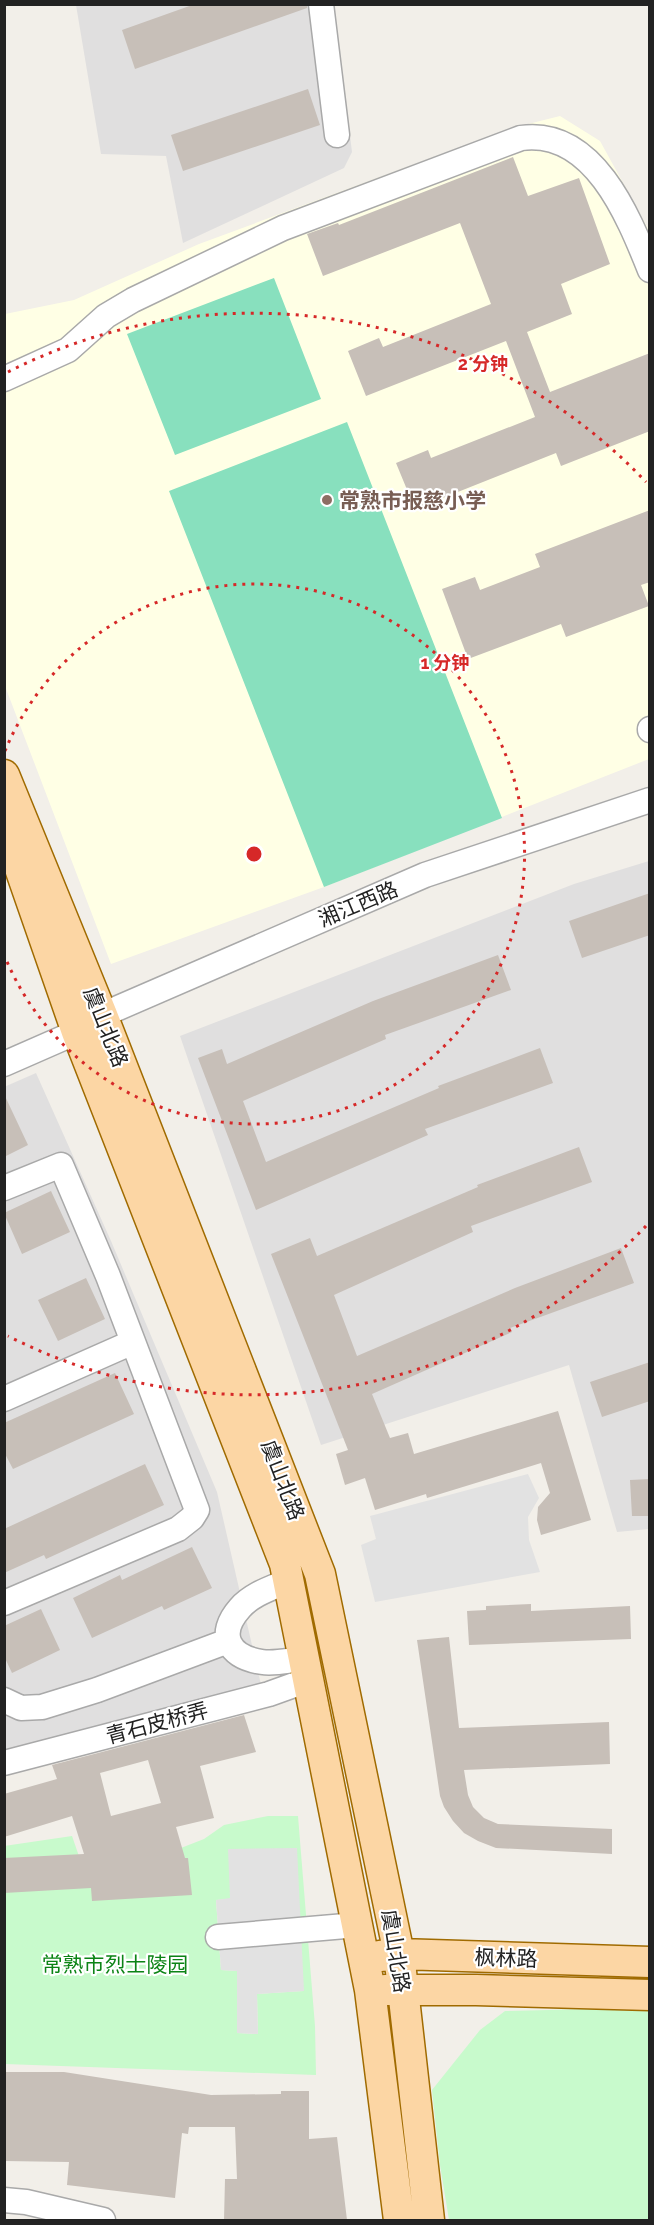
<svg xmlns="http://www.w3.org/2000/svg" width="654" height="2225" font-family="Raleway,'Noto Sans SC',sans-serif">
	<rect width="100%" height="100%" fill="#f2efe9"/>
	<!-- residential -->
	<path fill="#e0dfdf" d="M 76,5 L 334,5 L 352,152 L 344,168 L 183,243 L 166,156 L 101,154 Z
		M 649,861 L 649,1529 L 617,1532 L 569,1365 L 321,1445 L 180,1036 L 574,884 Z
		M 36,1073 L 111,1241 L 217,1492 L 262,1689 L 5,1758 L 4,1087 Z"/>
	<!-- education -->
	<path fill="#ffffe5" d="M 560,116 L 600,141 L 649,230 L 649,759 L 324,887 L 111,964 L 5,686 L 5,314 L 74,300 L 199,244 L 512,128 Z"/>
	<!-- park -->
	<path fill="#c8facc" fill-rule="evenodd" d="M 268,1816 L 298,1816 L 315,2026 L 316,2075 L 5,2064 L 4,1846 L 72,1836 L 81,1862 L 163,1855 L 204,1839 L 224,1825 ZM 230,1899 L 303,1991 L 257,1994 L 258,2034 L 237,2033 L 237,1971 L 221,1970 L 216,1900 Z
		M 589,2009 L 649,2011 L 649,2220 L 449,2220 L 440,2165 L 432,2090 L 480,2030 L 505,2011 Z"/>
	<!-- pitch -->
	<path fill="#88e0be" d="M 274,278 L 321,399 L 175,455 L 127,334 Z
		M 347,422 L 502,818 L 324,887 L 169,491 Z"/>
	<!-- parking -->
	<path fill="#e2e2e2" d="M 528,1474 L 539,1498 L 528,1517 L 529,1540 L 540,1572 L 375,1602 L 361,1545 L 376,1539 L 370,1516 Z
		M 297,1848 L 304,1991 L 257,1994 L 258,2034 L 237,2033 L 237,1971 L 221,1970 L 216,1900 L 230,1898 L 228,1849 Z"/>
	<!-- building -->
	<path fill="#c7bfb8" fill-rule="evenodd" d="M 195,4 L 307,4 L 307,8 L 135,69 L 122,30 Z
		M 308,89 L 320,125 L 183,171 L 171,135 Z
		M 513,157 L 528,196 L 579,178 L 610,264 L 561,284 L 572,314 L 527,332 L 550,392 L 650,353 L 650,431 L 561,466 L 556,453 L 415,509 L 396,463 L 428,450 L 431,458 L 535,417 L 506,341 L 366,396 L 348,351 L 379,338 L 383,347 L 491,304 L 460,223 L 323,276 L 307,234 L 338,223 L 339,225 Z
		M 650,510 L 650,582 L 641,585 L 649,606 L 566,637 L 561,624 L 468,659 L 442,589 L 475,577 L 480,590 L 540,567 L 535,554 Z
		M 650,893 L 650,935 L 582,958 L 569,921 Z
		M 498,955 L 511,990 L 385,1035 L 386,1039 L 243,1101 L 266,1162 L 439,1088 L 438,1086 L 540,1048 L 553,1083 L 425,1129 L 428,1135 L 256,1210 L 198,1058 L 222,1049 L 227,1064 L 373,1001 Z
		M 4,1094 L 28,1145 L 4,1157 Z
		M 579,1147 L 592,1182 L 471,1226 L 473,1232 L 334,1295 L 357,1356 L 515,1288 L 621,1248 L 634,1283 L 510,1328 L 512,1332 L 372,1394 L 390,1438 L 408,1433 L 414,1454 L 558,1411 L 591,1520 L 541,1535 L 537,1520 L 538,1507 L 550,1493 L 541,1463 L 427,1498 L 426,1494 L 375,1510 L 365,1478 L 345,1485 L 336,1454 L 348,1450 L 271,1254 L 310,1238 L 317,1256 L 478,1187 L 477,1185 Z
		M 51,1191 L 70,1232 L 22,1254 L 4,1213 Z
		M 86,1278 L 105,1319 L 58,1341 L 38,1300 Z
		M 650,1362 L 650,1401 L 602,1417 L 590,1382 Z
		M 115,1373 L 134,1414 L 13,1469 L 4,1452 L 4,1423 Z
		M 145,1464 L 164,1505 L 46,1559 L 44,1555 L 4,1573 L 4,1529 Z
		M 650,1479 L 650,1516 L 632,1516 L 630,1480 Z
		M 192,1547 L 212,1588 L 164,1610 L 162,1606 L 92,1638 L 73,1598 L 120,1575 L 122,1580 Z
		M 531,1604 L 531,1611 L 630,1606 L 631,1639 L 469,1645 L 467,1611 L 486,1610 L 486,1606 Z
		M 41,1609 L 60,1650 L 12,1673 L 4,1656 L 4,1626 Z
		M 449,1637 L 459,1728 L 609,1722 L 610,1764 L 464,1770 L 468,1795 L 473,1807 L 484,1818 L 498,1824 L 612,1829 L 612,1854 L 496,1848 L 478,1841 L 464,1833 L 453,1821 L 444,1807 L 440,1796 L 417,1640 Z
		M 244,1715 L 256,1752 L 200,1766 L 214,1818 L 176,1827 L 185,1858 L 188,1858 L 192,1895 L 92,1901 L 91,1888 L 4,1893 L 4,1858 L 84,1854 L 72,1816 L 4,1837 L 4,1794 L 57,1779 L 52,1765 ZM 148,1760 L 161,1803 L 111,1816 L 100,1773 Z
		M 4,2072 L 64,2072 L 211,2095 L 281,2094 L 281,2091 L 309,2091 L 309,2139 L 337,2137 L 347,2220 L 224,2220 L 225,2179 L 237,2179 L 235,2127 L 189,2127 L 188,2134 L 182,2133 L 175,2198 L 67,2185 L 69,2162 L 4,2161 Z"/>
	<g fill="none" stroke-linecap="round" stroke-linejoin="round">
		<!-- minor casing -->
		<g stroke="#a9a9a9" stroke-width="27">
			<path id="minor" d="M 321,4 L 337,135
				M 4,379 L 68,350 L 106,316 L 133,300 L 283,228 L 521,138 C 593,128 628,215 650,270
				M 650,729 L 650,730
				M 4,1064 L 77,1032 L 102,1015 L 425,875 L 650,800
				M 4,1188 L 61,1165 L 108,1276 L 197,1510 L 192,1518 L 178,1529 L 4,1603
				M 4,1399 L 133,1342
				M 288,1581 C 272,1588 252,1594 240,1608 C 216,1635 229,1657 262,1662 C 275,1664 290,1660 303,1659
				M 4,1700 L 21,1708 L 42,1707 L 97,1690 L 228,1641
				M 4,1763 L 269,1694 L 308,1680
				M 218,1937 L 357,1925
				M 4,2200 L 26,2202 L 103,2220"/>
		</g>
		<!-- major casing -->
		<g stroke="#a06b00" stroke-width="33">
			<path id="major" d="M 4,775 L 102,1015 L 320,1574 L 399,1954 L 429,2220
				M 6,828 L 77,1032 L 285,1564 L 370,1990 L 399,2220
				M 380,1956 L 399,1954 L 650,1962
				M 385,1990 L 476,1990 L 650,1995"/>
		</g>
		<!-- minor -->
		<use href="#minor" stroke="#fff" stroke-width="24"/>
		<!-- major -->
		<use href="#major" stroke="#fcd6a4" stroke-width="30"/>
	</g>
	<!-- distance rings -->
	<g fill="none" stroke="#d62828" stroke-width="3" stroke-dasharray="3 6">
		<path d="M5 751A270 270 0 1 1 5 957"/>
		<path d="M646 1226A541 541 0 0 1 8 1336M8 372A541 541 0 0 1 646 482"/>
	</g>
	<!-- markers -->
	<circle fill="#8d6e63" stroke="#fff" stroke-width="2" cx="327" cy="500" r="6"/>
	<g text-anchor="middle" dominant-baseline="central" stroke-width="4.5" stroke-linejoin="round" paint-order="stroke">
		<!-- education labels -->
		<g font-size="21" font-weight="bold" fill="#785e54" stroke="#fff" text-anchor="start">
			<text x="339" y="500">常熟市报慈小学</text>
		</g>
		<!-- street labels -->
		<g font-size="21" fill="#222" stroke="#fff">
			<text transform="translate(358 904) rotate(-23)">湘江西路</text>
			<text transform="translate(106 1027) rotate(68)">虞山北路</text>
			<text transform="translate(283 1480) rotate(69)">虞山北路</text>
			<text transform="translate(157 1723) rotate(-15)">青石皮桥弄</text>
			<text transform="translate(396 1951) rotate(81)">虞山北路</text>
			<text transform="translate(506 1958) rotate(2)">枫林路</text>
		</g>
		<!-- park labels -->
		<g font-size="21" fill="#0c8416" stroke="#fff">
			<text x="115" y="1964">常熟市烈士陵园</text>
		</g>
	</g>
	<circle cx="254" cy="854" r="9" fill="#d62828" stroke="#fff" stroke-width="3"/>
	<g font-size="18" text-anchor="middle" font-weight="bold" fill="#d62828" stroke="#fff" stroke-width="4.5" stroke-linejoin="round" paint-order="stroke">
		<text x="483" y="370">2 分钟</text>
		<text x="445" y="669">1 分钟</text>
	</g>
	<!-- border -->
	<rect width="654" height="2225" fill="none" stroke="#222222" stroke-width="12"/>
</svg>
